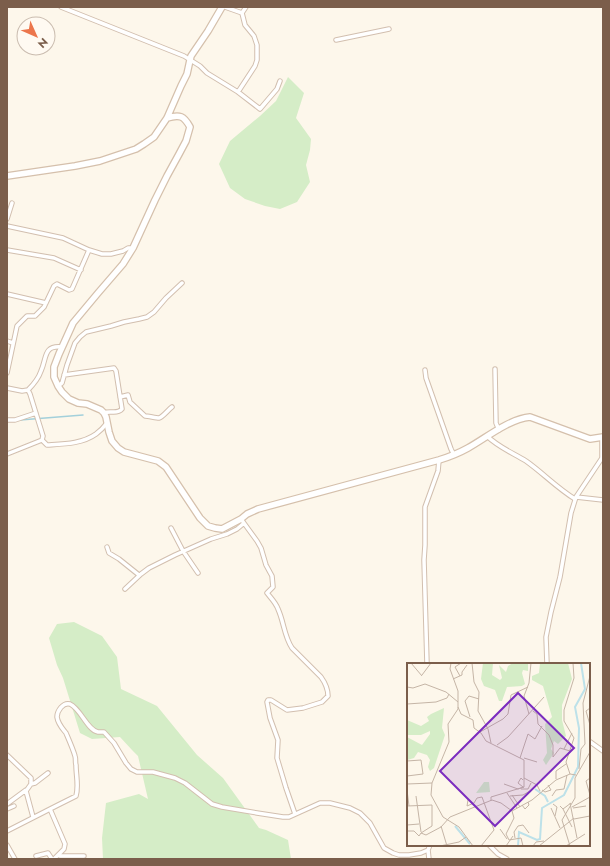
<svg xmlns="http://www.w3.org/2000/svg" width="610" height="866" font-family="Jost,sans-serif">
	<rect width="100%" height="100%" fill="#fdf7eb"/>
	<!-- green -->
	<path fill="#d5edc7" d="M 288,77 L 304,93 L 296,118 L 311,139 L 310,150 L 306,165 L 310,182 L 297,202 L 280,209 L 265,206 L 245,199 L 230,188 L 219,164 L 230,141 L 260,116 L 276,101 Z
		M 74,622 L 102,636 L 117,657 L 121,689 L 157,706 L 197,755 L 223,778 L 259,828 L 266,830 L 288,840 L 291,859 L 103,859 L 102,838 L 106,803 L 139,794 L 148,799 L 138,756 L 132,750 L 120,737 L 92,739 L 80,733 L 63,678 L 57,665 L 49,638 L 57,624 Z"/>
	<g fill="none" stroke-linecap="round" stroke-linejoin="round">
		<!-- stream -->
		<path stroke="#a3d0db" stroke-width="1.5" d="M 20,420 L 83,415"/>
		<!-- street casing -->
		<g stroke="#d2bfaf" stroke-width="5.5">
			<path id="street" d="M 61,7 L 184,56 L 200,66 L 207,73 L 238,92 L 255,66 L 257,60 L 257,45 L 254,36 L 245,25 L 242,13
				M 225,7 L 242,13
				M 242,13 L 246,7
				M 336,40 L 389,29
				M 238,92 L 260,109 L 277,89 L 280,81
				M 7,219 L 12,203
				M 7,226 L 63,238 L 89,250 L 102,254 L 111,254 L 123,251 L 128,248 L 133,248
				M 7,250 L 54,258 L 81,270
				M 7,294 L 46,303
				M 7,341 L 13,343
				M 495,369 L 496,423 L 499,430
				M 425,370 L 426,378 L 451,449 L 454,455
				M 7,373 L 17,326 L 27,316 L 35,316 L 44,307 L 54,286 L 57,284 L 69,290 L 72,289 L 89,250
				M 64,375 L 114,368 L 116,371 L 122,409 C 117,415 111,410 104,413
				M 58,386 L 62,383 L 67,365 L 75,343 L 80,337 L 86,332 L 111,326 L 124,322 L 139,319 L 147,317 L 154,312 L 166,298 L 182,283
				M 7,388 L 22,391 L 28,390 C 33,385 39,377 41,371 C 47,358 43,345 62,347
				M 28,390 L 30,394 L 43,436 L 42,440 L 47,445 C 63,444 82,444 96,434 C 100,431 104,427 107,423
				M 120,397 L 128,395 L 130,402 L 145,416 C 148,416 156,418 159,418 C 163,417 168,410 172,407
				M 7,420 L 15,420 L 36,413
				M 487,436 C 498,447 513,453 526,461 C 543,473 557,488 575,499
				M 7,454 L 42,440
				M 576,497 L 603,500
				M 241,519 L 257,541 L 261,548 L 266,565 L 272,576 L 273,587 L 267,593 C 271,598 276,603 278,609 C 284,622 284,636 292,648 L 321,677 C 326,684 328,689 328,696 L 322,702 L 303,708 L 287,710 L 271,700 L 268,700 L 267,702 L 270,718 L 278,740 L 277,758 L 286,788 L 295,814
				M 171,528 L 183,551 L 198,573
				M 107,547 L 109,553 L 119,559 L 139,575
				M 125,589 L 141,574 L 149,568 L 175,555 L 211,539 L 227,534 L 237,529 L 243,524
				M 427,664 L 424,560 L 425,545 L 425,507 L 438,471 L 439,460
				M 547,664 L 546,637 L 551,612 L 560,577 L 571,513 L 576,497 L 602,458 L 602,437
				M 589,741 L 603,751
				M 7,755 L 31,778 L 31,784 L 26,791 L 33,817
				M 31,784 L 35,783 L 48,773
				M 7,804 L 26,790
				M 7,809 L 14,806
				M 50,809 L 65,844 L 64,849 L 54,859
				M 7,831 L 58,805 L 76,796 C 79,786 76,776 76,765 C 75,762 76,759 75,756 C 73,749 69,740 66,733 C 62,728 58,724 57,717 C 57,711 63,702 70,704 C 81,709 87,730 98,732 C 100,732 102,732 104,732 L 114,743 L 126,763 L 131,769 L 137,772 L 153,772 L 175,778 L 185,783 L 212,804 L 222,807 L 257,813 L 283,817 L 289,817 L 320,803 L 330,803 L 350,808 L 360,813 L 370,823 L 384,848 L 393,853 L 399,855 L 409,855 L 421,853 L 428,850
				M 7,845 L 15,859
				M 489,845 L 498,854 L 507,859
				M 58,855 L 60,856 L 84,856
				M 36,856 L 48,853 L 52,859
				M 429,859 L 428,850 L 430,845"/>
		</g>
		<!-- secondary casing -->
		<g stroke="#d5c0ac" stroke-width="8">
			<path id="secondary" d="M 167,118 C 180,114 184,116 190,127 L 186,141 L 178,156 L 167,176 L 155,200 L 133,248 L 123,264 L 98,293 L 73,323 L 59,354 L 54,367 L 54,377 L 58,386 L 62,392 L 69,399 L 78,403 L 87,404 L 101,410 L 104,413 L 106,417 L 109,432 L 112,441 L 118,448 L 124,452 L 158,461 L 166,467 L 200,518 L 208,526 L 215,528 L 222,529 L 241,519 L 247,514 L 258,509 L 439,460 C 449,457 459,453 468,448 C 486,438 509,419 530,417 L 590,439 L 603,437
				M 7,176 L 75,166 L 100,161 L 136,149 L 144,144 L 154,137 L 167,118 L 181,86 L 187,74 L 190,60 L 191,56 L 208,31 L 222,7"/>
		</g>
		<!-- street -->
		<use href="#street" stroke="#fff" stroke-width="3.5"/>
		<!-- secondary -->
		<use href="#secondary" stroke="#fff" stroke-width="5.5"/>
	</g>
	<!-- overview -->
	<g transform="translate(407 663)">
		<rect width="183" height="183" fill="#fdf7eb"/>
		<path d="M 76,0 L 86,0 L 85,12 L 93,17 L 95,15 L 92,2 L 99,9 L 101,3 L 106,0 L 121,0 L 121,8 L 116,7 L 115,10 L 118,21 L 115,23 L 100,24 L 95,38 L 92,38 L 88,27 L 77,23 L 74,16 ZM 133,0 L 161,0 L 165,16 L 155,42 L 155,57 L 159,73 L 151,81 L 147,78 L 144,86 L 147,90 L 139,102 L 136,97 L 140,90 L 138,61 L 145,54 L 136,23 L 125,17 L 125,13 L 132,10 ZM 37,45 L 35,65 L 38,72 L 27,105 L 23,108 L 21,104 L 23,97 L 20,92 L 11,89 L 7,95 L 0,97 L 0,74 L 15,82 L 23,71 L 23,68 L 14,72 L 0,72 L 0,57 L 14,63 L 22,58 L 20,54 L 24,51 ZM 77,119 L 82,119 L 83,129 L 69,130 Z" fill="#d5edc7"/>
		<path fill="none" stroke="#bde1e9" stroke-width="2" d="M 128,126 L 138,133 L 141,139M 48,163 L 63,181M 111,183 L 112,169 L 130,177 L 133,176 L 135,145 L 157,132 L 171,104 L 172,65 L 168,44 L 178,26 L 174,0"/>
		<path fill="none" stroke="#c5b5a6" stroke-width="1" d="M 4,0 L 15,13M 44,0 L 43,6 L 51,28 L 51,46 L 41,61 L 42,79 L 25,120 L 24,132 L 36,154 L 52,164 L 66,183M 65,0 L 67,19 L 72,29 L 71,48 L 81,66M 15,12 L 24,0M 53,13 L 48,4 L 54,0M 46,16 L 55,12 L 55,9 L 60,2M 0,24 L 6,25 L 18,21 L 39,29 L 51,39M 0,41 L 29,39 L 40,35 L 42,31M 51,44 L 54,51 L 66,57 L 67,65 L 74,70 L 79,78 L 117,97 L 117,124 L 84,134 L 84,138M 183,45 L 179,48 L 183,62M 126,48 L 130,51 L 131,61 L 142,72 L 146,82 L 146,94 L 153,85 L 163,88M 122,51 L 117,33 L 122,20 L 124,0M 63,54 L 58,38 L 62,33 L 72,36M 81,66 L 84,80M 73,69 L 96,56 L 101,51 L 104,32 L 121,24M 90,82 L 101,74 L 137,34M 157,86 L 165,70M 113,95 L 121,71 L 128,76 L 135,63M 117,95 L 130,99M 0,98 L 14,97 L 16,111 L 0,113M 172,106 L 174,86 L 178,81 L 176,40 L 183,13M 163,111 L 159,99 L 167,75 L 157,58 L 157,47 L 167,15 L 166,0M 117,115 L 130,122 L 133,128M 183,115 L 179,118 L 183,132M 149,116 L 149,108 L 159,101M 116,117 L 114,115 L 111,120 L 116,124M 0,121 L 25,120M 97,121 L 111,126 L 117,124M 114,126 L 121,126 L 124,120M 0,127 L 2,143M 135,127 L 138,129 L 144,127 L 141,122M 100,130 L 110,145M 105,132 L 113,144M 9,133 L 14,169M 103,133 L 116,132 L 123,128M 145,133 L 149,127 L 157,126 L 160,112M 61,137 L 60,143 L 67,140 L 70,135 L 75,134 L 87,167 L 74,183M 163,140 L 170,175M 146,141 L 150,144 L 148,153M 115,142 L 118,146 L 122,142 L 121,139M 0,143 L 25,142 L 25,163 L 14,170M 153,143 L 156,146 L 164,140M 165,144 L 183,134M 144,145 L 153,165M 166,145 L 179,143M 156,146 L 165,164M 167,156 L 183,153M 0,162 L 12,161M 34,163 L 40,183M 93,166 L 100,176M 0,168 L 7,168 L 12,173 L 14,170 L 19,172 L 34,164 L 43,154 L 85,137 L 94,140 L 105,148 L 125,137 L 149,117 L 163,111 L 169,112M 108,175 L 107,169 L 111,163 L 116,162 L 122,170M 102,177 L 99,171 L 107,155 L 105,148M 102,177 L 114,175 L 116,183M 33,183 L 52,179 L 59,174M 99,183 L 106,173M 126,183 L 129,179 L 137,178M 132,183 L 167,155M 159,183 L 178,171M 163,183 L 155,157 L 168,135 L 168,115 L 183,89"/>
		<path fill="#7b2cbf" fill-opacity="0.15" stroke="#7b2cbf" stroke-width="2" d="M 111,30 L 167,85 L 88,163 L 33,108 Z"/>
		<rect width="183" height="183" fill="none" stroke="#7b5e4b" stroke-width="2"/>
	</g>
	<!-- border -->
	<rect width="610" height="866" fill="none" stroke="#7b5e4b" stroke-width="16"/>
	<!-- north arrow -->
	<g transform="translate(36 36) rotate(135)"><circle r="19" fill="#fffaf2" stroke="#cabcaf"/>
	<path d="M0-3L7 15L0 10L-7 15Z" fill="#ec764c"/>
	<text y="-6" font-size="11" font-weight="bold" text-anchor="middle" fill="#7b5e4b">N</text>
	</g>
</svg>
